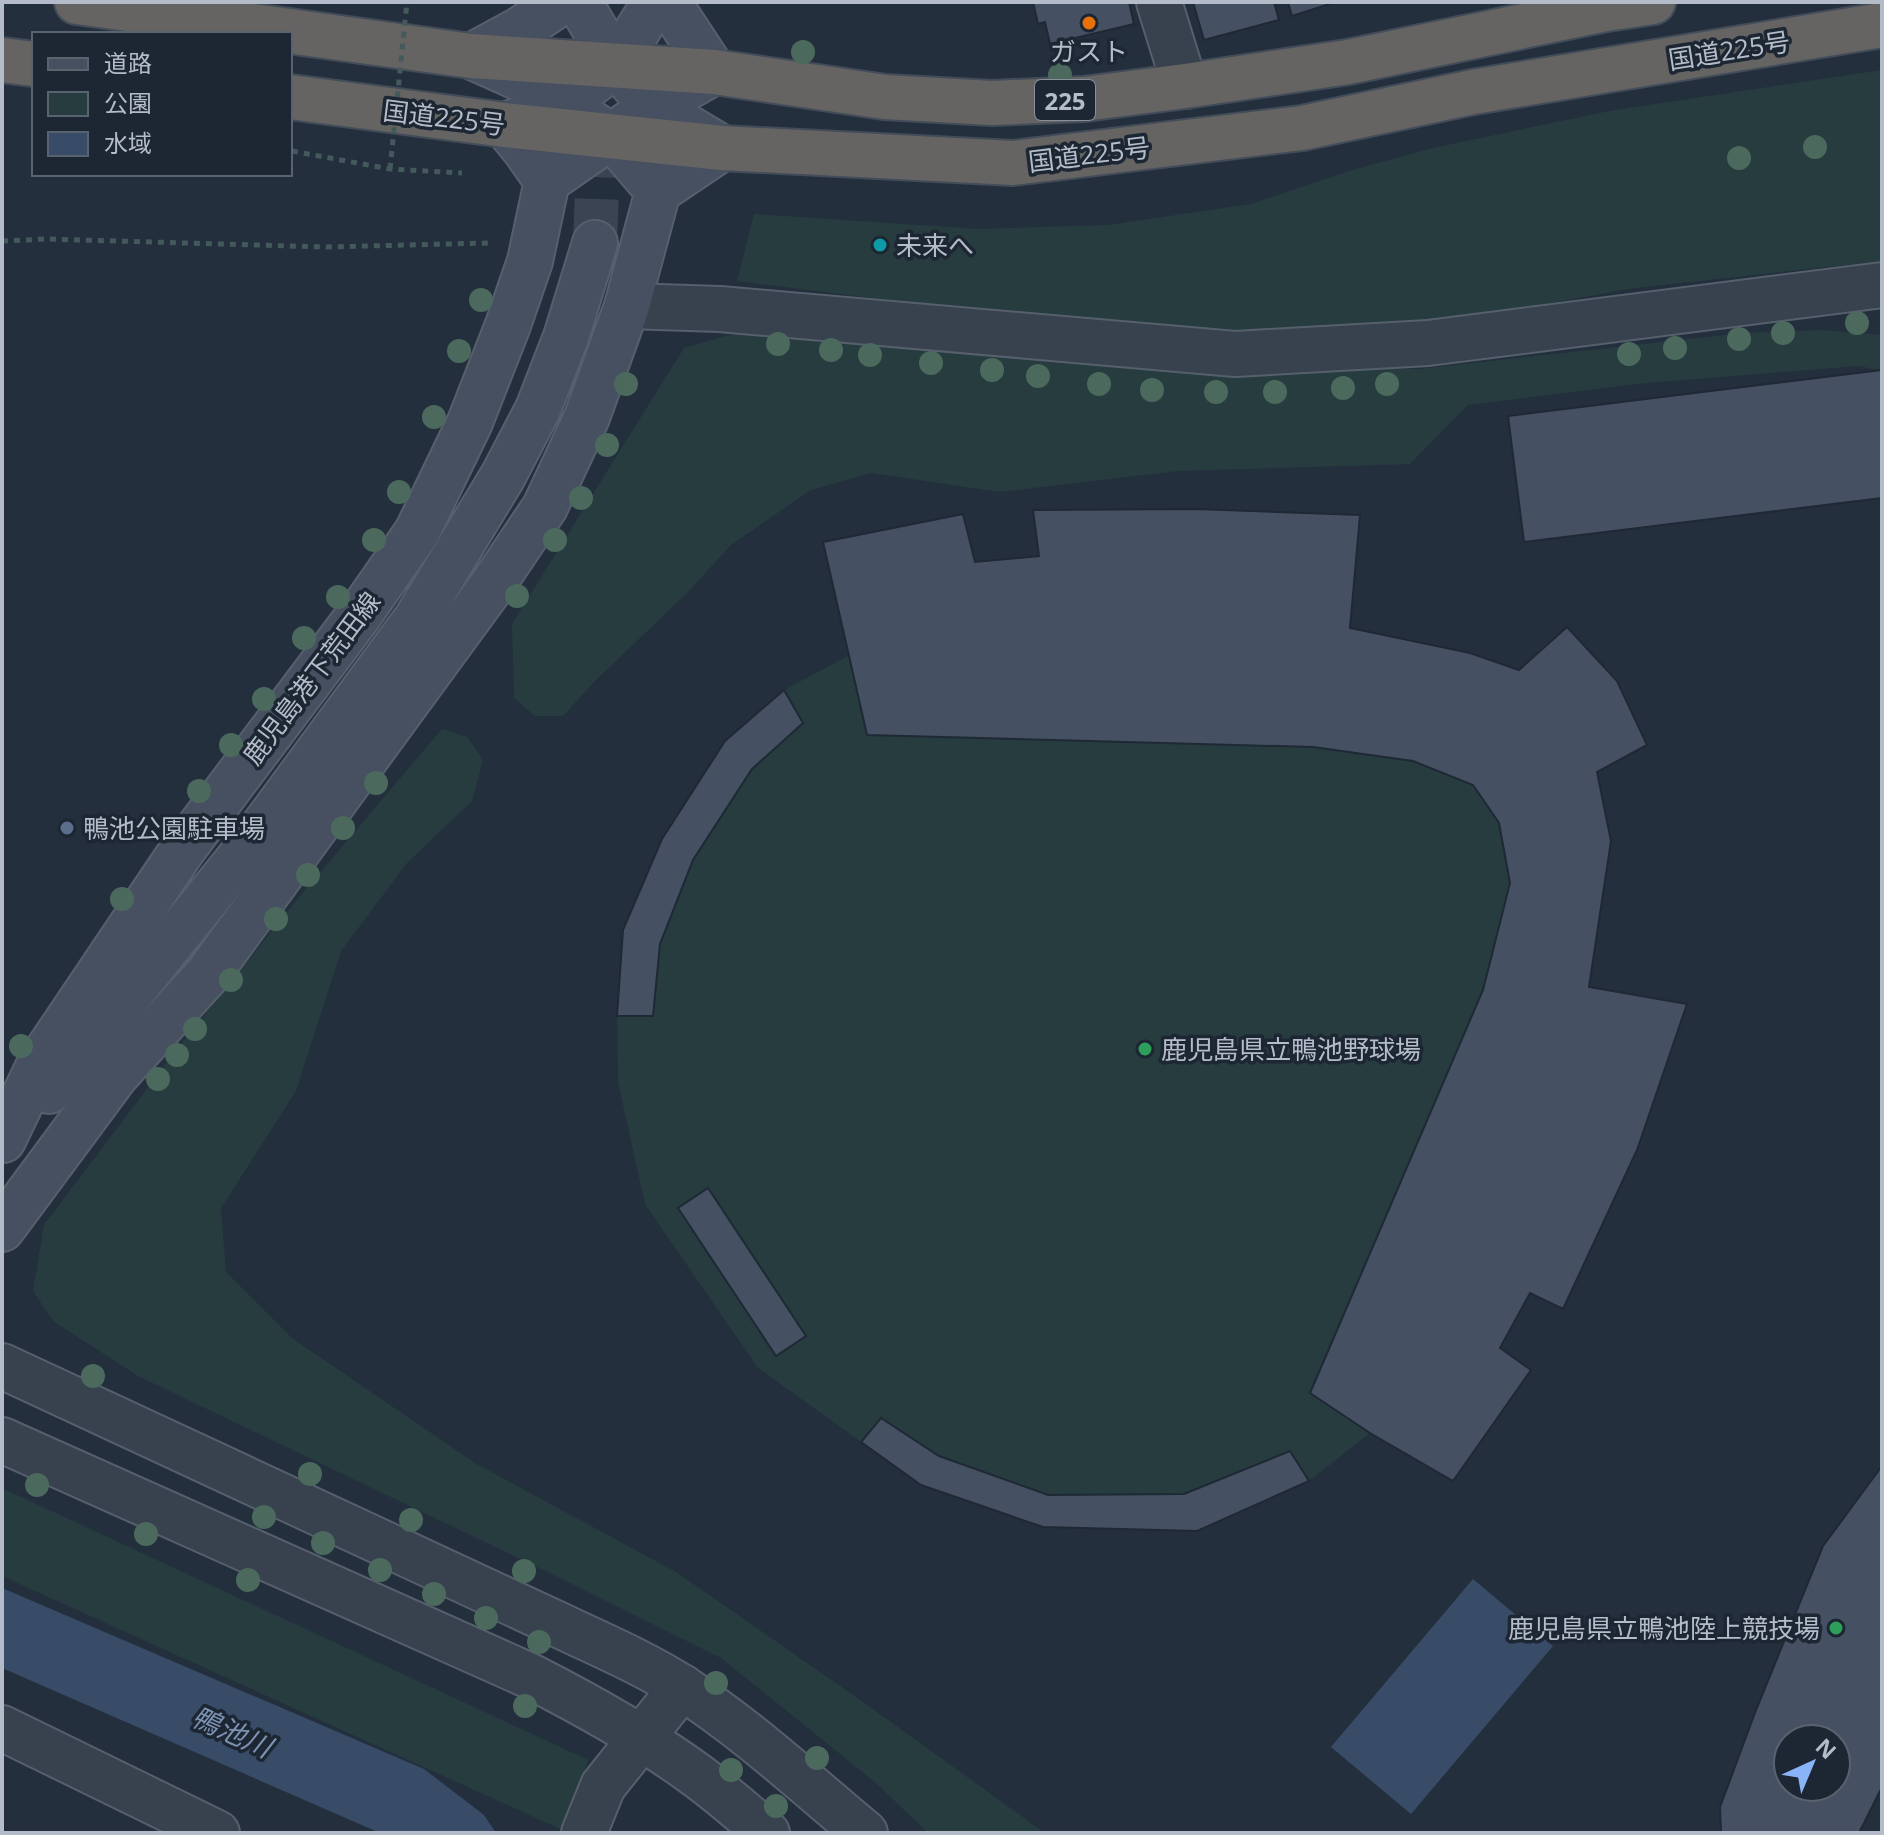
<svg xmlns="http://www.w3.org/2000/svg" width="1884" height="1835" font-family="'Open Sans','Noto Sans JP',sans-serif">
	<rect width="100%" height="100%" fill="#242f3e"/>
	<!-- green -->
	<path fill="#263c3f" d="M 1882,70 L 1882,261 L 1635,288 L 1426,325 L 1227,339 L 991,313 L 737,281 L 754,214 L 979,229 L 1108,225 L 1251,204 L 1352,170 L 1433,148 L 1609,111 Z
		M 746,330 L 1151,363 L 1419,369 L 1743,333 L 1820,330 L 1882,335 L 1882,371 L 1859,366 L 1646,383 L 1468,405 L 1410,464 L 1178,471 L 999,492 L 872,473 L 811,490 L 732,544 L 686,594 L 595,681 L 563,716 L 535,716 L 514,698 L 512,624 L 684,348 Z
		M 1196,509 L 1360,515 L 1350,628 L 1470,653 L 1519,670 L 1567,627 L 1617,681 L 1647,745 L 1597,772 L 1611,841 L 1589,987 L 1687,1004 L 1637,1150 L 1563,1309 L 1529,1293 L 1500,1348 L 1531,1370 L 1453,1481 L 1370,1433 L 1309,1481 L 1197,1531 L 1043,1527 L 921,1485 L 758,1368 L 645,1204 L 618,1082 L 617,1016 L 623,930 L 662,839 L 725,741 L 784,690 L 848,656 L 823,542 L 963,514 L 976,562 L 1039,556 L 1033,510 Z
		M 442,729 L 467,737 L 483,760 L 472,801 L 407,863 L 341,951 L 296,1091 L 221,1208 L 226,1272 L 292,1338 L 475,1463 L 676,1572 L 859,1699 L 1045,1833 L 928,1833 L 876,1783 L 721,1658 L 560,1578 L 138,1376 L 53,1321 L 33,1291 L 44,1225 L 180,1045 L 300,896 Z
		M 2,1488 L 588,1760 L 567,1832 L 2,1576 Z"/>
	<!-- water -->
	<path fill="#394c67" d="M 1473,1579 L 1553,1646 L 1411,1814 L 1331,1747 Z
		M 2,1588 L 424,1769 L 484,1815 L 496,1833 L 380,1833 L 2,1668 Z"/>
	<!-- building -->
	<path fill="#455162" stroke="#1f2835" stroke-width="2" fill-rule="evenodd" d="M 1033,2 L 1129,2 L 1134,24 L 1050,44 L 1045,22 L 1038,24 Z
		M 1193,2 L 1274,2 L 1279,20 L 1204,40 Z
		M 1288,2 L 1336,2 L 1292,16 Z
		M 1882,370 L 1882,498 L 1524,542 L 1508,416 Z
		M 1196,509 L 1360,515 L 1350,628 L 1470,653 L 1519,670 L 1567,627 L 1617,681 L 1647,745 L 1597,772 L 1611,841 L 1589,987 L 1687,1004 L 1637,1150 L 1563,1309 L 1530,1293 L 1500,1348 L 1531,1370 L 1453,1481 L 1370,1433 L 1310,1393 L 1483,990 L 1510,883 L 1499,823 L 1473,785 L 1413,761 L 1313,747 L 867,735 L 823,542 L 963,514 L 975,562 L 1039,556 L 1033,510 Z
		M 784,690 L 803,723 L 752,769 L 693,860 L 660,944 L 653,1016 L 617,1016 L 623,930 L 662,839 L 725,741 Z
		M 708,1188 L 806,1336 L 776,1356 L 678,1208 Z
		M 881,1418 L 939,1456 L 1048,1495 L 1184,1494 L 1290,1451 L 1309,1481 L 1197,1531 L 1043,1527 L 921,1485 L 861,1442 Z
		M 1882,1466 L 1882,1787 L 1859,1833 L 1721,1833 L 1720,1807 L 1756,1710 L 1823,1546 ZM 1788,1739 L 1836,1739 L 1836,1787 L 1788,1787 Z"/>
	<g fill="none" stroke-linecap="round" stroke-linejoin="round">
		<!-- secondary-tunnel -->
		<path stroke="#3a4453" stroke-width="44" stroke-dasharray="44 22" stroke-linecap="butt" d="M 595,243 L 600,112"/>
		<!-- minor casing -->
		<g stroke="#565f6c" stroke-width="48">
			<path id="minor" d="M 1159,2 L 1185,86
				M 627,306 L 720,309 L 1235,354 L 1428,343 L 1882,285
				M 2,1728 L 217,1833
				M 584,1833 L 603,1786 L 682,1687"/>
		</g>
		<!-- tertiary casing -->
		<g stroke="#565f6c" stroke-width="48">
			<path id="tertiary" d="M 2,1366 L 557,1624 C 599,1644 644,1663 683,1688 C 748,1730 806,1784 865,1833
				M 2,1440 L 530,1676 C 587,1705 643,1736 695,1774 C 720,1792 744,1813 767,1833"/>
		</g>
		<!-- secondary casing -->
		<g stroke="#565f6c" stroke-width="48">
			<path id="secondary" d="M 579,2 L 616,65 L 653,107 L 722,148 L 658,191
				M 471,56 L 521,29 L 561,2
				M 473,57 L 531,83 L 611,136 L 658,191
				M 547,181 L 653,107 L 714,72 L 668,2
				M 547,181 L 526,151 L 505,125 L 563,104 L 616,65 L 655,2
				M 49,1091 L 63,1077 L 246,850 L 417,618 L 503,476 L 538,409 L 566,337 L 595,243
				M 3,1140 L 43,1057 L 183,849 L 359,615 L 417,532 L 470,422 L 508,325 L 530,261 L 547,181
				M 2,1229 L 116,1075 L 208,974 L 494,583 L 545,507 L 587,417 L 627,306 L 658,191"/>
		</g>
		<!-- trunk casing -->
		<g stroke="#434c59" stroke-width="48">
			<path id="trunk" d="M 77,2 L 471,56 L 714,72 L 885,97 L 992,103 L 1084,99 L 1185,86 L 1348,62 L 1606,9 L 1653,2
				M 2,60 L 34,64
				M 290,97 L 505,125 L 722,148 L 1013,163 L 1302,128 L 1473,92 L 1882,25"/>
		</g>
		<!-- path -->
		<path stroke="#44595c" stroke-width="5" stroke-dasharray="6 6" stroke-linecap="butt" d="M 292,151 L 390,169 L 462,173
			M 2,241 L 46,239 L 326,247 L 489,243"/>
		<!-- minor -->
		<use href="#minor" stroke="#38414e" stroke-width="44"/>
		<!-- tertiary -->
		<use href="#tertiary" stroke="#38414e" stroke-width="44"/>
		<!-- secondary -->
		<use href="#secondary" stroke="#465061" stroke-width="44"/>
		<!-- trunk -->
		<use href="#trunk" stroke="#656462" stroke-width="44"/>
		<!-- path-bridge -->
		<path stroke="#44595c" stroke-width="5" stroke-dasharray="6 6" stroke-linecap="butt" d="M 390,169 L 407,2"/>
	</g>
	<!-- trees -->
	<g fill="#4b6a5d">
		<circle cx="803" cy="52" r="12"/>
		<circle cx="1060" cy="75" r="12"/>
		<circle cx="1815" cy="147" r="12"/>
		<circle cx="1739" cy="158" r="12"/>
		<circle cx="481" cy="300" r="12"/>
		<circle cx="1857" cy="323" r="12"/>
		<circle cx="1783" cy="333" r="12"/>
		<circle cx="1739" cy="339" r="12"/>
		<circle cx="778" cy="344" r="12"/>
		<circle cx="1675" cy="348" r="12"/>
		<circle cx="831" cy="350" r="12"/>
		<circle cx="459" cy="351" r="12"/>
		<circle cx="1629" cy="354" r="12"/>
		<circle cx="870" cy="355" r="12"/>
		<circle cx="931" cy="363" r="12"/>
		<circle cx="992" cy="370" r="12"/>
		<circle cx="1038" cy="376" r="12"/>
		<circle cx="626" cy="384" r="12"/>
		<circle cx="1099" cy="384" r="12"/>
		<circle cx="1387" cy="384" r="12"/>
		<circle cx="1343" cy="388" r="12"/>
		<circle cx="1152" cy="390" r="12"/>
		<circle cx="1216" cy="392" r="12"/>
		<circle cx="1275" cy="392" r="12"/>
		<circle cx="434" cy="417" r="12"/>
		<circle cx="607" cy="445" r="12"/>
		<circle cx="399" cy="492" r="12"/>
		<circle cx="581" cy="498" r="12"/>
		<circle cx="374" cy="540" r="12"/>
		<circle cx="555" cy="540" r="12"/>
		<circle cx="517" cy="596" r="12"/>
		<circle cx="338" cy="597" r="12"/>
		<circle cx="304" cy="638" r="12"/>
		<circle cx="264" cy="699" r="12"/>
		<circle cx="231" cy="745" r="12"/>
		<circle cx="376" cy="783" r="12"/>
		<circle cx="199" cy="791" r="12"/>
		<circle cx="343" cy="828" r="12"/>
		<circle cx="308" cy="875" r="12"/>
		<circle cx="122" cy="899" r="12"/>
		<circle cx="276" cy="919" r="12"/>
		<circle cx="231" cy="980" r="12"/>
		<circle cx="195" cy="1029" r="12"/>
		<circle cx="21" cy="1046" r="12"/>
		<circle cx="177" cy="1055" r="12"/>
		<circle cx="158" cy="1079" r="12"/>
		<circle cx="93" cy="1376" r="12"/>
		<circle cx="310" cy="1474" r="12"/>
		<circle cx="37" cy="1485" r="12"/>
		<circle cx="264" cy="1517" r="12"/>
		<circle cx="411" cy="1520" r="12"/>
		<circle cx="146" cy="1534" r="12"/>
		<circle cx="323" cy="1543" r="12"/>
		<circle cx="380" cy="1570" r="12"/>
		<circle cx="524" cy="1571" r="12"/>
		<circle cx="248" cy="1580" r="12"/>
		<circle cx="434" cy="1594" r="12"/>
		<circle cx="486" cy="1618" r="12"/>
		<circle cx="539" cy="1642" r="12"/>
		<circle cx="716" cy="1683" r="12"/>
		<circle cx="525" cy="1706" r="12"/>
		<circle cx="817" cy="1758" r="12"/>
		<circle cx="731" cy="1770" r="12"/>
		<circle cx="776" cy="1806" r="12"/>
	</g>
	<!-- markers -->
	<circle fill="#e8710a" stroke="#1d2633" stroke-width="3" cx="1089" cy="23" r="8"/>
	<circle fill="#0f9aa8" stroke="#1d2633" stroke-width="3" cx="880" cy="245" r="8"/>
	<circle fill="#5c6f8a" stroke="#1d2633" stroke-width="3" cx="67" cy="828" r="8"/>
	<g fill="#2e9e5b" stroke="#1d2633" stroke-width="3">
		<circle cx="1145" cy="1049" r="8"/>
		<circle cx="1836" cy="1628" r="8"/>
	</g>
	<g text-anchor="middle" dominant-baseline="central" stroke-width="7" stroke-linejoin="round" paint-order="stroke">
		<!-- shield labels -->
		<rect fill="#1d2633" stroke="#878f9c" stroke-width="2" x="1035" y="80" width="60" height="40" rx="6"/>
		<g font-size="24" font-weight="bold" fill="#b4bcc9">
			<text x="1065" y="100">225</text>
		</g>
		<!-- street labels -->
		<g font-size="26" fill="#b4bcc9" stroke="#1d2633">
			<text transform="translate(1729 50) rotate(-9)">国道225号</text>
			<text transform="translate(444 117) rotate(7)">国道225号</text>
			<text transform="translate(1089 154) rotate(-7)">国道225号</text>
			<text transform="translate(311 678) rotate(-53)">鹿児島港下荒田線</text>
		</g>
		<!-- poi labels -->
		<g font-size="26" fill="#b4bcc9" stroke="#1d2633" text-anchor="start">
			<text x="1089" y="51" text-anchor="middle">ガスト</text>
			<text x="896" y="245">未来へ</text>
			<text x="83" y="828">鴨池公園駐車場</text>
			<text x="1161" y="1049">鹿児島県立鴨池野球場</text>
			<text x="1820" y="1628" text-anchor="end">鹿児島県立鴨池陸上競技場</text>
		</g>
		<!-- water labels -->
		<g font-size="28" font-style="italic" fill="#7c92b1" stroke="#1d2633">
			<text transform="translate(232 1731) rotate(24)">鴨池川</text>
		</g>
	</g>
	<!-- border -->
	<rect width="1884" height="1835" fill="none" stroke="#b4bcc9" stroke-width="8"/>
	<!-- legend -->
	<rect x="32" y="32" width="260" height="144" fill="#1d2633" stroke="#59626f" stroke-width="2"/>
	<rect x="48" y="58" width="40" height="12" fill="#465061" stroke="#59626f" stroke-width="2"/>
	<text x="104" y="72" font-size="24" fill="#b4bcc9">道路</text>
	<rect x="48" y="92" width="40" height="24" fill="#263c3f" stroke="#59626f" stroke-width="2"/>
	<text x="104" y="112" font-size="24" fill="#b4bcc9">公園</text>
	<rect x="48" y="132" width="40" height="24" fill="#394c67" stroke="#59626f" stroke-width="2"/>
	<text x="104" y="152" font-size="24" fill="#b4bcc9">水域</text>
	<!-- north arrow -->
	<g transform="translate(1812 1763) rotate(44)"><circle r="38" fill="#1d2633" stroke="#59626f" stroke-width="2"/>
	<path d="M0-6L14 30L0 20L-14 30Z" fill="#8ab4f8"/>
	<text y="-12" font-size="22" font-weight="bold" text-anchor="middle" fill="#b4bcc9">N</text>
	</g>
</svg>
